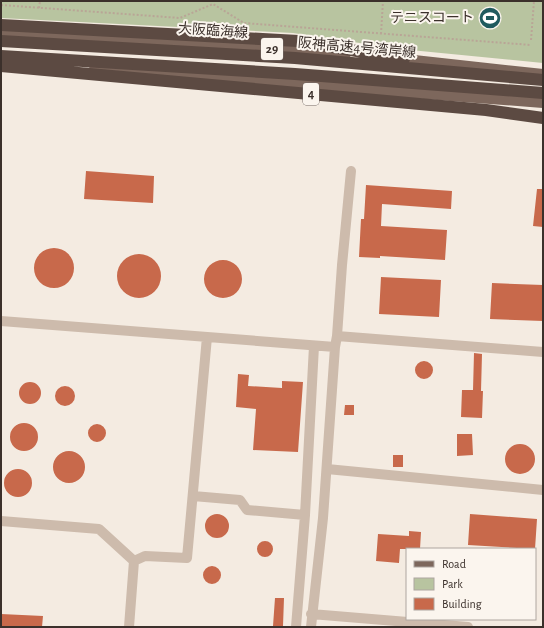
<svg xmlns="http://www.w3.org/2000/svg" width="544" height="628" font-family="'Alegreya Sans','Noto Sans JP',sans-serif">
	<rect width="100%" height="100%" fill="#f4ebe1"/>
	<!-- green -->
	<path fill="#b8c4a0" d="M 1,1 L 543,1 L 543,63 L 400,49 L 293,33 L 1,18 Z"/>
	<!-- building -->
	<path fill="#c8694b" d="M 86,171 L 154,176 L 153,203 L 84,199 Z
		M 366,185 L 452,191 L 451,209 L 382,204 L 381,226 L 447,230 L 445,260 L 380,256 L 380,258 L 359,257 L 361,219 L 364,219 Z
		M 537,189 L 543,189 L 543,227 L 533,226 Z
		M34 268a20 20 0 1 1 40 0a20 20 0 1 1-40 0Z
		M117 276a22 22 0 1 1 44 0a22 22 0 1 1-44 0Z
		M204 279a19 19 0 1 1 38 0a19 19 0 1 1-38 0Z
		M 381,277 L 441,280 L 439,317 L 379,314 Z
		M 492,283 L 543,285 L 543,321 L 490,319 Z
		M 474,353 L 482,354 L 481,391 L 483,391 L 482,418 L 461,417 L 462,390 L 473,390 Z
		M415 370a9 9 0 1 1 18 0a9 9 0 1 1-18 0Z
		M 238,374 L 249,375 L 248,386 L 282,388 L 282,381 L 303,382 L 298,452 L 253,450 L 256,409 L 236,407 Z
		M19 393a11 11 0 1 1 22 0a11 11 0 1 1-22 0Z
		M55 396a10 10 0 1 1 20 0a10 10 0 1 1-20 0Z
		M 345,405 L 354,405 L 354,415 L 344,415 Z
		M10 437a14 14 0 1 1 28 0a14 14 0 1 1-28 0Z
		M88 433a9 9 0 1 1 18 0a9 9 0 1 1-18 0Z
		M 457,434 L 472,434 L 473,455 L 457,456 Z
		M505 459a15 15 0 1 1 30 0a15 15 0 1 1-30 0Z
		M53 467a16 16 0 1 1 32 0a16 16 0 1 1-32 0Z
		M 393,455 L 403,455 L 403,467 L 393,467 Z
		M4 483a14 14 0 1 1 28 0a14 14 0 1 1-28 0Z
		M 470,514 L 537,519 L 535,549 L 468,545 Z
		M205 526a12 12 0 1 1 24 0a12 12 0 1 1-24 0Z
		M 409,531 L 421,532 L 420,549 L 400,549 L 399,563 L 376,561 L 378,534 L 409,536 Z
		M257 549a8 8 0 1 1 16 0a8 8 0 1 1-16 0Z
		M203 575a9 9 0 1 1 18 0a9 9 0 1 1-18 0Z
		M 275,598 L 284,598 L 283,626 L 273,626 Z
		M 1,614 L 43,616 L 42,627 L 1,627 Z"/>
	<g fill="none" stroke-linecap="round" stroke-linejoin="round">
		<!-- path -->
		<path stroke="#b9a596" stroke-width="2" stroke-dasharray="2 2" stroke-linecap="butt" d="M 1,5 L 180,18 L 213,4 L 244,23 L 531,45
			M 39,8 L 40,1
			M 381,34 L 383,1
			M 531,40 L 534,1"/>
		<!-- minor -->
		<path stroke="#cdbbac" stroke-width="10" d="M 1,321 L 335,347
			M 337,336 L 543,352
			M 327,469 L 543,490
			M 193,496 L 240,500 L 247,510 L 305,515
			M 1,521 L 99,529 L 134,561 L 129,627
			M 134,561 L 145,556 L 187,558 L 207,337
			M 311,614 L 468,627
			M 296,627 L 305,515 L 314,346
			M 311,627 L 323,518 L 335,347 L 337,336 L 342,265 L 351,171"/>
		<!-- major -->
		<path stroke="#7d675c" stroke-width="10" d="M 1,32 L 346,54
			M 396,58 L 543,74
			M 94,69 L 543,103"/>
		<!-- highway -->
		<path stroke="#5c4a42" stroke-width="12" d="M 1,25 L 298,41 L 404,59
			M 1,41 L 295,58 L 543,80
			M 1,56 L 295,74 L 543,93
			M 1,66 L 486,110 L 543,118"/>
	</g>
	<!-- icons -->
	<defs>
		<g id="stadium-disc" transform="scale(1.15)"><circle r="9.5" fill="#1f5a5e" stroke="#fbf5ee"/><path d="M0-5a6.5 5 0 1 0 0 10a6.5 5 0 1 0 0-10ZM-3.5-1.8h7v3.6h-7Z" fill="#fff"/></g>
	</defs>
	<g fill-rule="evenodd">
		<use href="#stadium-disc" x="490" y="18"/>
	</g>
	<g text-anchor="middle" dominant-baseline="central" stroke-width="4" stroke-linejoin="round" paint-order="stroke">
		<!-- shield labels -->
		<g fill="#fbf5ee" stroke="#756b66" stroke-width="1">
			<rect x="261" y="38" width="22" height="22" rx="3"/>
			<rect x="303" y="83" width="16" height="22" rx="3"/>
		</g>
		<g font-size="13" font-weight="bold" fill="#3b302b">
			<text x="272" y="49">29</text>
			<text x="311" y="94">4</text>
		</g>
		<!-- poi labels -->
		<g font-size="14" fill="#3b302b" stroke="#fbf5ee" text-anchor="end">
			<text x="474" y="18">テニスコート</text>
		</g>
		<!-- street labels -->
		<g font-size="14" fill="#3b302b" stroke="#fbf5ee">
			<text transform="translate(213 31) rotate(4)">大阪臨海線</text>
			<text transform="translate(357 48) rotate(5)">阪神高速4号湾岸線</text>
		</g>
	</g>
	<!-- border -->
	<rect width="544" height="628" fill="none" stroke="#3b302b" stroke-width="4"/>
	<!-- legend -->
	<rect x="406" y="548" width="130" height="72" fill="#fbf5ee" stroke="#aea6a0"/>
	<rect x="414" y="561" width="20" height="6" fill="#7d675c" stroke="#aea6a0"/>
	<text x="442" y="568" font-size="12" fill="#3b302b">Road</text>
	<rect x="414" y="578" width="20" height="12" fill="#b8c4a0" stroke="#aea6a0"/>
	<text x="442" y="588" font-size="12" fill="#3b302b">Park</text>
	<rect x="414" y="598" width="20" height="12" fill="#c8694b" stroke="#aea6a0"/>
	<text x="442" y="608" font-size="12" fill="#3b302b">Building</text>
</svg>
